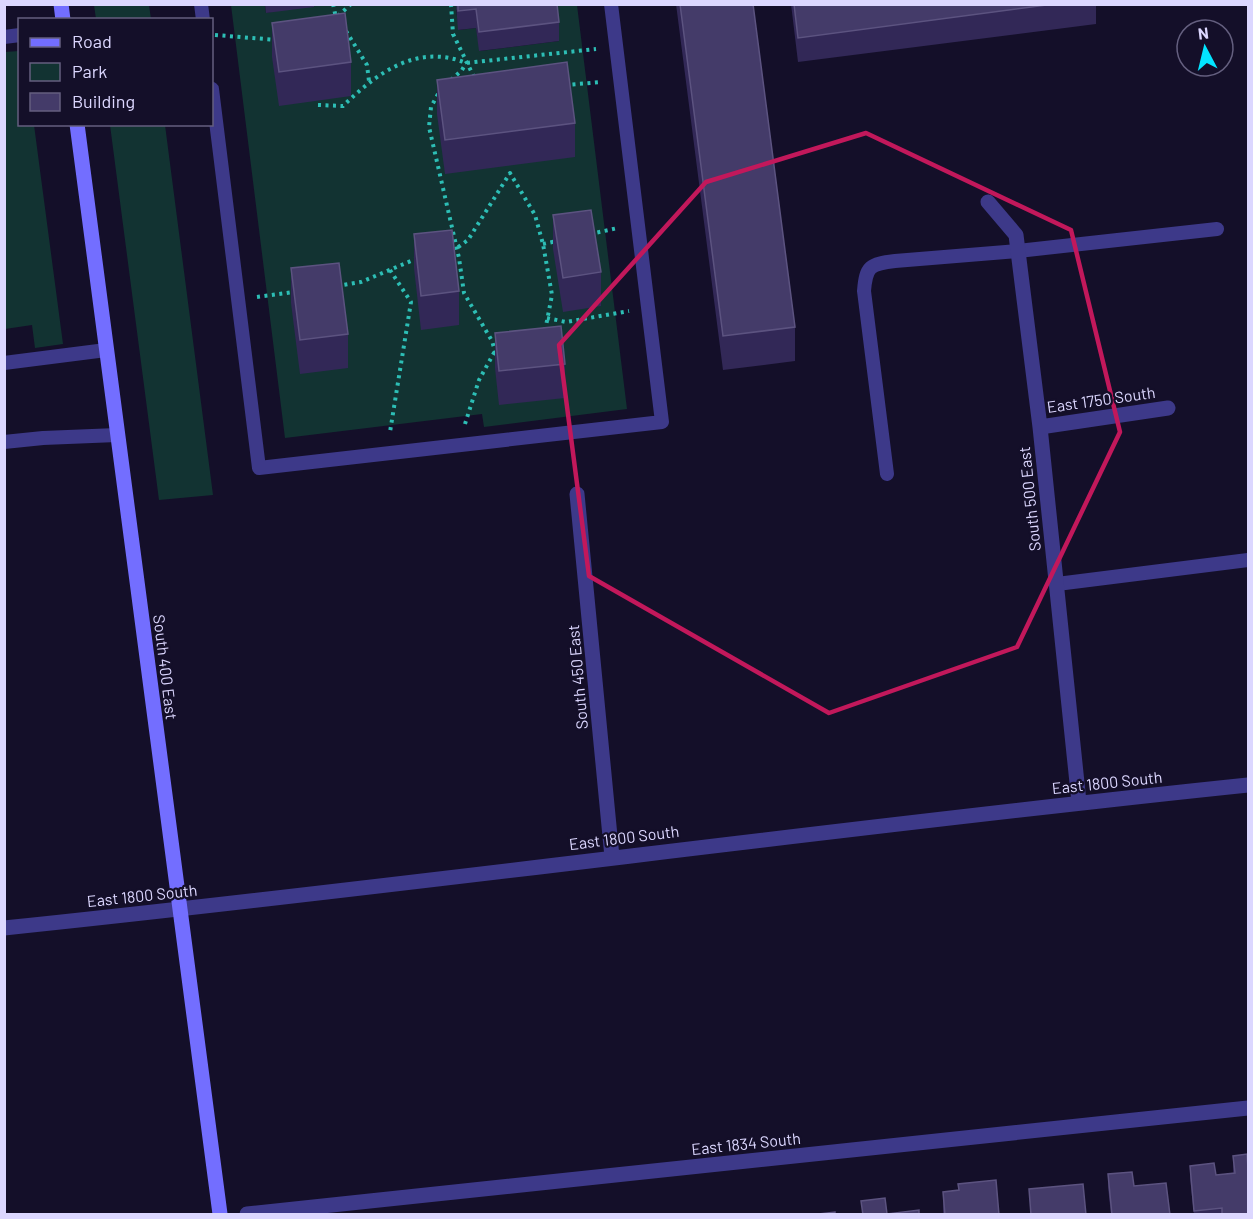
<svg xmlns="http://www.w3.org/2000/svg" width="1253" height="1219" font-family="Barlow,sans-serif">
	<rect width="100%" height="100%" fill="#140f29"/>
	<!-- green -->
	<path fill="#123332" d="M 313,4 L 474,5 L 456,10 L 459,30 L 476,28 L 480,51 L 559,41 L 554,5 L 577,5 L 627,409 L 484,427 L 482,414 L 285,438 L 231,5 L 265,5 L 266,13 Z
		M 94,5 L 149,5 L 151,19 L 96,19 Z
		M 19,51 L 20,124 L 34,125 L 63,344 L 35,348 L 32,325 L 5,329 L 5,52 Z
		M 110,125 L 165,125 L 213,495 L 159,500 Z"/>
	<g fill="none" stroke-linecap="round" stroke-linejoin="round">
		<!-- path -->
		<path stroke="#2dbeb5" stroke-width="4" stroke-dasharray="3 4.5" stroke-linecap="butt" d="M 333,4 L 336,18
			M 451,4 L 453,34 L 474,77
			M 338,16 L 351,4
			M 346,31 L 367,65 L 369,81
			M 215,35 L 277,40
			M 451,80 L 462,70 L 466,63
			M 565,85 L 602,82
			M 438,94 L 431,107 L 429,127 L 459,258 L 464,293 L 492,341 L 495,351 L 498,353
			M 318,105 L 343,106 C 377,73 417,43 466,63 L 596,49
			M 590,234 L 618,228
			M 543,244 L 557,241
			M 451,249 L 457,248 L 468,240 L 510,173 L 535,215 L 543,244 L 552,295 L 545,331
			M 390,270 L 411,302 L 390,432
			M 337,286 L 361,282 L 418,258
			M 257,297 L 294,292
			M 547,318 L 566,322 L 629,311
			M 465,424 L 479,380 L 495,351"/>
		<!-- lane -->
		<path stroke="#3d3989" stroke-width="14" d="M 201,4 L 203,20
			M 4,37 L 20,35
			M 212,89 L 259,468 L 662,422 L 611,4
			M 4,363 L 106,350
			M 4,442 L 43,438 L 117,435
			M 887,474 L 864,291 C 866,266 870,264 895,261 L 1018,251 L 1217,229
			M 1057,584 L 1248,560"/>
		<!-- street -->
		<path stroke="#3d3989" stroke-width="15" d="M 988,202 L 1016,235 L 1040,427 L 1079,802
			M 1040,427 L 1168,408
			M 577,494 L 612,857
			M 4,928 C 420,885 833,828 1248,785
			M 247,1214 L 1248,1108"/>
		<!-- secondary -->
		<path stroke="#736eff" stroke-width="15" d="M 61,4 L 63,20
			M 77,124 L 220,1214"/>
	</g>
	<!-- wall -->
	<path fill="#322857" d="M 265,4 L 314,4 L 314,7 L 266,13 Z
		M 456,4 L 557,4 L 559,22 L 559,41 L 479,51 L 476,28 L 458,30 Z
		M 676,4 L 753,4 L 795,327 L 795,361 L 723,370 Z
		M 791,4 L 1096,4 L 1096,24 L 798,62 Z
		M 272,23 L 351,62 L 351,96 L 279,106 L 272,57 Z
		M 437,80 L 575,123 L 575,157 L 445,174 L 437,114 Z
		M 553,215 L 601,272 L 601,306 L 563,312 L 553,249 Z
		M 414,234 L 459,291 L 459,325 L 421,330 L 414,268 Z
		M 291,268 L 348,334 L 348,368 L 300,374 L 291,303 Z
		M 495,333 L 565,364 L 565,398 L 499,405 L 495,368 Z
		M 1233,1156 L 1248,1215 L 1194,1215 L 1190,1178 L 1190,1166 L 1216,1175 L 1233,1173 Z
		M 1108,1174 L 1134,1186 L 1170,1215 L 1111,1215 L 1108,1187 Z
		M 958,1184 L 999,1215 L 943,1215 L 943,1192 L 958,1190 Z"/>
	<!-- building -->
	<path fill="#443b69" stroke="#5c5380" stroke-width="1.5" d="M 458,4 L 557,4 L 559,22 L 479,32 L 476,9 L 458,11 Z
		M 680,4 L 753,4 L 795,327 L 723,336 Z
		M 794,4 L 1054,4 L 798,38 Z
		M 345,13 L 351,62 L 279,72 L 272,23 Z
		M 567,62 L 575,123 L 445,140 L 437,80 Z
		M 591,210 L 601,272 L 563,278 L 553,215 Z
		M 452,230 L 459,291 L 421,296 L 414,234 Z
		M 339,263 L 348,334 L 300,340 L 291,268 Z
		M 561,326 L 565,364 L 499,371 L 495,333 Z
		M 1247,1154 L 1248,1169 L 1248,1215 L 1222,1215 L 1222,1208 L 1194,1211 L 1190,1166 L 1214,1163 L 1216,1175 L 1235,1173 L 1233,1156 Z
		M 1132,1172 L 1134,1186 L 1166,1183 L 1170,1215 L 1112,1215 L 1108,1174 Z
		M 996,1180 L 999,1215 L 945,1215 L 943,1192 L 959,1190 L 958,1184 Z
		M 1083,1184 L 1086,1215 L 1031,1215 L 1029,1189 Z
		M 885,1198 L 887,1214 L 919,1210 L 919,1215 L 863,1215 L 861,1201 Z
		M 835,1212 L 835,1215 L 810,1215 Z"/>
	<!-- marked area -->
	<path fill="none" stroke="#c2185b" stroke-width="4.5" stroke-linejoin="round" d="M 866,133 L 1071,230 L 1120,432 L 1017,647 L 829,713 L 589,576 L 559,345 L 706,182 Z"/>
	<g text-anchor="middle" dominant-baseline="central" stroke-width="4.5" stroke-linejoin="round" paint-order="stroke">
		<!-- street labels -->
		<g font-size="16" fill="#dcd7ff" stroke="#140f29">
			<text transform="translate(1101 399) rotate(-8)">East 1750 South</text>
			<text transform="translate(1029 499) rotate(-96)">South 500 East</text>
			<text transform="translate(166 667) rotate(83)">South 400 East</text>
			<text transform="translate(577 677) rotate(-95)">South 450 East</text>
			<text transform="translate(1107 782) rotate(-6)">East 1800 South</text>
			<text transform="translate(624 837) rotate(-7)">East 1800 South</text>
			<text transform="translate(142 895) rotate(-6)">East 1800 South</text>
			<text transform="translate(746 1143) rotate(-6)">East 1834 South</text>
		</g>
	</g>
	<!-- border -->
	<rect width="1253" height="1219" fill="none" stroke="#dcd7ff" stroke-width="12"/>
	<!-- legend -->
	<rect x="18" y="18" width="195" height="108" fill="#140f29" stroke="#645f7f" stroke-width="1.5"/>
	<rect x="30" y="38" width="30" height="9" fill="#736eff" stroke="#645f7f" stroke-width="1.5"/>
	<text x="72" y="48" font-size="18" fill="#dcd7ff">Road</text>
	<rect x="30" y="63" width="30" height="18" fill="#123332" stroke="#645f7f" stroke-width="1.5"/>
	<text x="72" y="78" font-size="18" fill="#dcd7ff">Park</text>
	<rect x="30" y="93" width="30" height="18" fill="#443b69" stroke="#645f7f" stroke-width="1.5"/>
	<text x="72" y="108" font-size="18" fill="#dcd7ff">Building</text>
	<!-- north arrow -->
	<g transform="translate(1205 48) rotate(353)"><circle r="28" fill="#140f29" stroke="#645f7f" stroke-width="1.5"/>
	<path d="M0-4.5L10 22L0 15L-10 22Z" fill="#03e5ff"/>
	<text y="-9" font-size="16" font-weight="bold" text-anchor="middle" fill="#dcd7ff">N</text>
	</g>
</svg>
